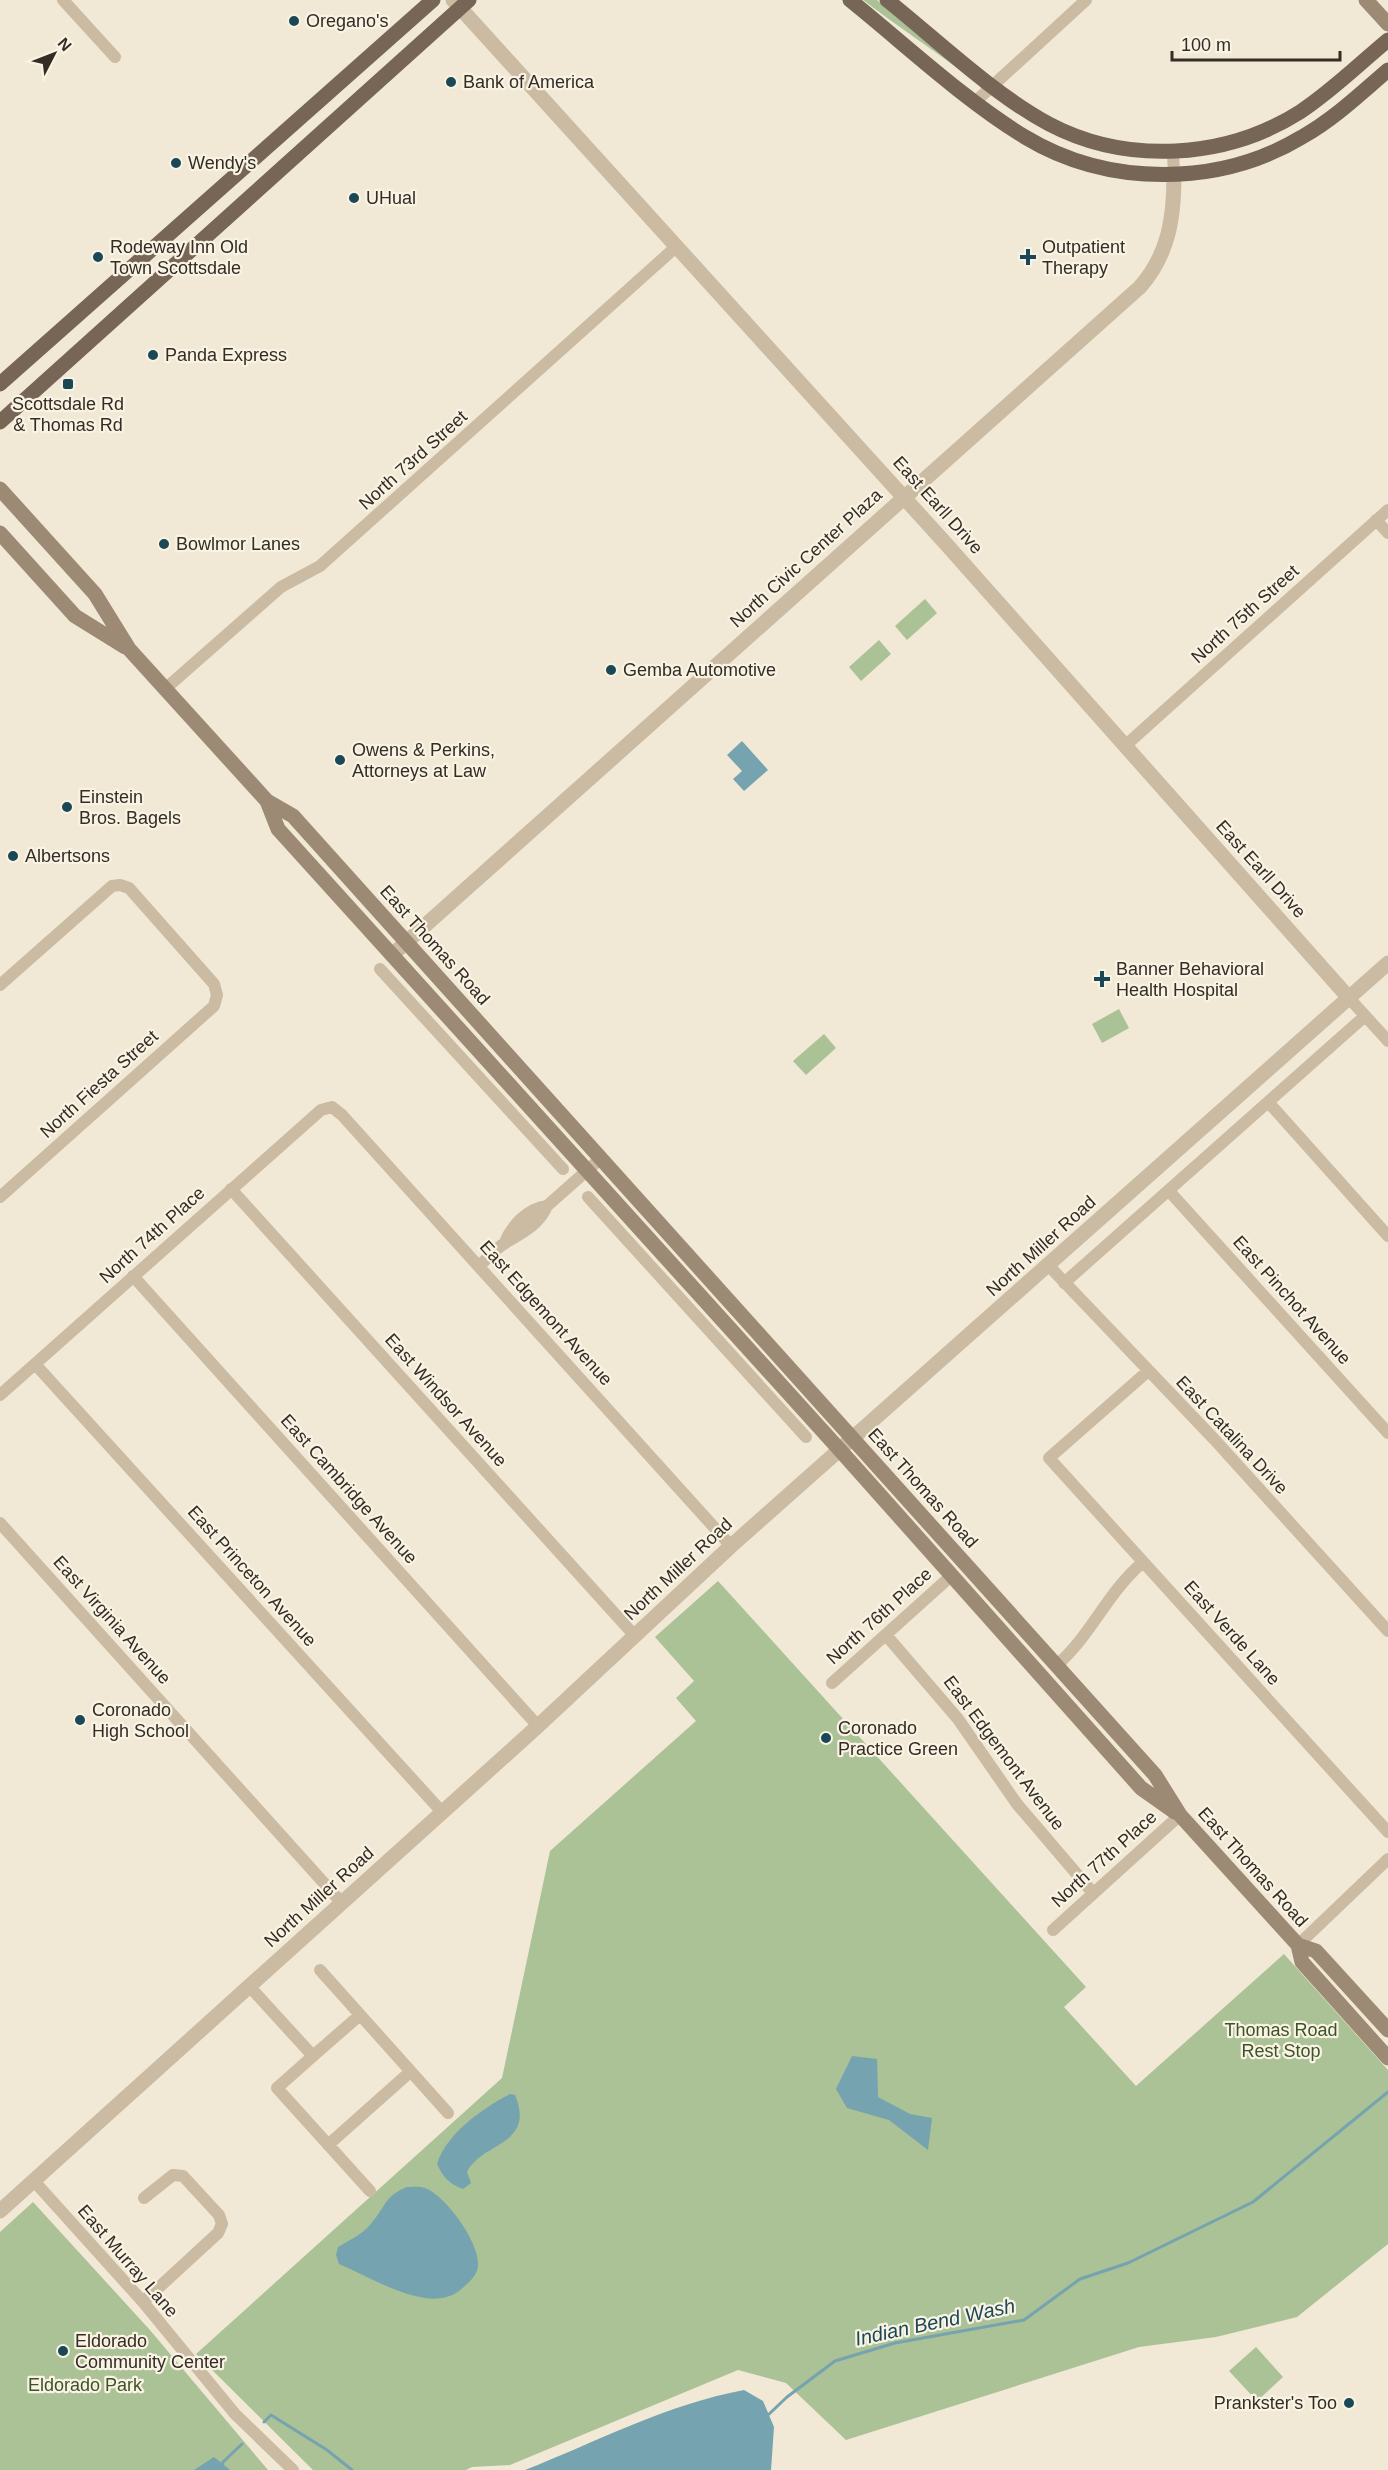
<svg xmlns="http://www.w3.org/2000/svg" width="1388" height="2470" font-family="Helvetica,sans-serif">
	<rect width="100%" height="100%" fill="#f1e9d6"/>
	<!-- green -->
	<path fill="#abc196" d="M 863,0 L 877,0 L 967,75 C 932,49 897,26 863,0 Z
		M 925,599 L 937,613 L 907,640 L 895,626 Z
		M 879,640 L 891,654 L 861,681 L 849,667 Z
		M 1119,1009 L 1129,1028 L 1102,1043 L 1092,1024 Z
		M 824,1034 L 836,1048 L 806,1075 L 793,1061 Z
		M 718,1581 L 1086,1987 L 1064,2007 L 1136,2086 L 1284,1954 L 1388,2070 L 1388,2244 L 1297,2317 L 1216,2337 L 1139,2347 L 846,2440 L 786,2383 L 738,2370 L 510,2465 L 472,2467 L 466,2470 L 313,2470 L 196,2354 L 502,2078 L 550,1851 L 696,1721 L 676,1698 L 694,1681 L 655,1637 Z
		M 33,2202 L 149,2329 L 268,2470 L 0,2470 L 0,2232 Z
		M 1256,2347 L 1283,2377 L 1257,2401 L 1229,2371 Z"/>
	<!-- water -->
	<path fill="#75a3af" d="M 742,741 L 768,770 L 744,791 L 733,779 L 742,771 L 727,755 Z
		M 852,2056 L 877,2059 L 878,2097 L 910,2114 L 932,2118 L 928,2150 L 889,2120 L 847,2108 L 836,2089 Z
		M 510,2094 L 515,2095 C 536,2146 481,2142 467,2172 L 471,2183 L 463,2189 C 449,2184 443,2177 437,2164 C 446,2134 483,2108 510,2094 Z
		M 407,2187 C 412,2187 420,2186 425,2188 C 446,2196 480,2243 478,2266 C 477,2277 467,2284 459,2291 C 450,2298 436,2300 425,2298 C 394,2293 367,2276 339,2264 L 336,2255 L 338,2247 C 350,2240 361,2235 370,2225 C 385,2208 384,2196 407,2187 Z
		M 744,2390 L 763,2401 L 774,2427 L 771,2470 L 525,2470 C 596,2442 668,2404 744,2390 Z
		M 214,2457 L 230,2470 L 194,2470 Z"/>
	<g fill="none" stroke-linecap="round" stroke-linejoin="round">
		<!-- stream -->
		<path stroke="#75a3af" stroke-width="3" d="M 767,2416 L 787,2397 L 835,2361 L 895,2343 L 1024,2320 L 1080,2279 L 1128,2263 L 1253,2202 L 1388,2092
			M 264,2422 L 271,2415 L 327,2450 L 352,2470
			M 219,2470 L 223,2462 L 242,2444"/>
		<!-- minor -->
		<path stroke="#cabba2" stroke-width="12" d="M 63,0 L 115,57
			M 976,101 L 1086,0
			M 1173,152 L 1174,175
			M 1376,520 L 1388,533
			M 165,689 L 281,587 L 320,566 L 677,246
			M 1126,745 L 1388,510
			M 380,969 L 563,1169
			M 0,985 L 112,886 L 120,885 L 129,888 L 214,984 L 217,995 L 214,1006 L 0,1197
			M 1349,998 L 1388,1041
			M 1269,1103 L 1388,1236
			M 231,1189 L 635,1636
			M 1169,1191 L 1388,1433
			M 588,1197 L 806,1437
			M 504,1244 C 512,1225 527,1209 547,1206
			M 1048,1265 L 1214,1439 L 1388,1631
			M 479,1266 C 487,1259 495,1249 505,1243 C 522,1233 539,1225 547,1206 L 600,1159
			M 133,1276 L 538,1726
			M 1064,1283 L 1365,1016
			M 35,1364 L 442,1812
			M 1147,1372 L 1049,1458 L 1388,1832
			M 0,1395 L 321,1110 L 332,1107 L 342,1115 L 731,1546
			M 0,1523 L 341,1902
			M 886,1635 L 958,1719 L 1017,1804 L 1093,1893
			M 1057,1665 C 1093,1633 1106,1594 1143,1562
			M 832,1683 L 951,1576
			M 1053,1930 L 1180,1815
			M 1298,1945 L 1388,1859
			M 320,1970 L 448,2113
			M 249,1986 L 313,2056 L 277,2088 L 370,2191
			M 313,2056 L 360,2015
			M 328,2145 L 410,2072
			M 34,2181 L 143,2302 L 235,2414 L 293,2470
			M 143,2302 L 218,2233 L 222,2224 L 219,2215 L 183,2176 L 173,2175 L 144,2198"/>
		<!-- tertiary -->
		<path stroke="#cabba2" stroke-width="15" d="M 453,0 L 947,545 L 1349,998
			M 392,955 L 1140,287 C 1169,254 1174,217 1174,175
			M 0,2211 L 538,1726 L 731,1546 L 1388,963"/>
		<!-- secondary -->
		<path stroke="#9d8a74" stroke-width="15" d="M 1366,0 L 1388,24
			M 0,489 L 95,594 L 129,649 L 267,801 L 293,816 L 1155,1775 L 1180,1815 L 1298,1945 L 1302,1962 L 1388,2058
			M 0,533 L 75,616 L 125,647
			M 267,801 L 278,829 L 839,1449 L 1141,1788 L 1175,1812
			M 1298,1945 L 1316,1951 L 1388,2030"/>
		<!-- primary -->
		<path stroke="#765" stroke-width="15" d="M 850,0 C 907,46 963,99 1025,137 C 1108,187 1219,187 1302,137 C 1334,119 1360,94 1388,70
			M 887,0 C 937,40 993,94 1049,124 C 1127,165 1226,159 1300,112 C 1332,91 1359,64 1388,40
			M 0,384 L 433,0
			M 0,422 L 469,0"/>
	</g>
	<!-- markers -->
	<g fill="#1a4856" stroke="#f9f3e3" stroke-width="2">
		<circle cx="294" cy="21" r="6"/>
		<circle cx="451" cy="82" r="6"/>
		<circle cx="176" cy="163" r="6"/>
		<circle cx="354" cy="198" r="6"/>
		<circle cx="98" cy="257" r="6"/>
		<path d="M1025 248h6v6h6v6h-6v6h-6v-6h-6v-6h6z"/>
		<circle cx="153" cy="355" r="6"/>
		<rect x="62" y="378" width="12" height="12" rx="3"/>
		<circle cx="164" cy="544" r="6"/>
		<circle cx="611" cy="670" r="6"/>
		<circle cx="340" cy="760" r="6"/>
		<circle cx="67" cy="807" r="6"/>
		<circle cx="13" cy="856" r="6"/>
		<path d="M1099 970h6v6h6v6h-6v6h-6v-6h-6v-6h6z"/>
		<circle cx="80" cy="1720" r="6"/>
		<circle cx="826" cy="1738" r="6"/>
		<circle cx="63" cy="2351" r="6"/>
		<circle cx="1349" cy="2403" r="6"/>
	</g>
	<g text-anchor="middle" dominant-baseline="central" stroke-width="4.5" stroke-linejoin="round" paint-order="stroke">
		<!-- poi labels -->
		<g font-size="18" fill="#342c25" stroke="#f9f3e3" text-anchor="start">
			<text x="306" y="21">Oregano's</text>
			<text x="463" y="82">Bank of America</text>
			<text x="188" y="163">Wendy's</text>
			<text x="366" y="198">UHual</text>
			<text x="110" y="247">Rodeway Inn Old<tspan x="110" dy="21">Town Scottsdale</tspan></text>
			<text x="1042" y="247">Outpatient<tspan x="1042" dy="21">Therapy</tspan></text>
			<text x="165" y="355">Panda Express</text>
			<text x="68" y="404" text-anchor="middle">Scottsdale Rd<tspan x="68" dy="21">&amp; Thomas Rd</tspan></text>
			<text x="176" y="544">Bowlmor Lanes</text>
			<text x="623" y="670">Gemba Automotive</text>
			<text x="352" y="750">Owens &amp; Perkins,<tspan x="352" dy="21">Attorneys at Law</tspan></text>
			<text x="79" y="797">Einstein<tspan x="79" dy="21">Bros. Bagels</tspan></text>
			<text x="25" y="856">Albertsons</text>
			<text x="1116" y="969">Banner Behavioral<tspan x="1116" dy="21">Health Hospital</tspan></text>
			<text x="92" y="1710">Coronado<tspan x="92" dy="21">High School</tspan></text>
			<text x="838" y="1728">Coronado<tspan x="838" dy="21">Practice Green</tspan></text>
			<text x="75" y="2341">Eldorado<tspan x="75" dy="21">Community Center</tspan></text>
			<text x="1337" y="2403" text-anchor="end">Prankster's Too</text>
		</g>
		<!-- street labels -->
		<g font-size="18" fill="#342c25" stroke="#f9f3e3">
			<text transform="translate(413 460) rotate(-42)">North 73rd Street</text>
			<text transform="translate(938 505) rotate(48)">East Earll Drive</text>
			<text transform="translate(806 558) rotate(-42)">North Civic Center Plaza</text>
			<text transform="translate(1245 614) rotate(-42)">North 75th Street</text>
			<text transform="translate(1261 869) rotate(48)">East Earll Drive</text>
			<text transform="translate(435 945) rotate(48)">East Thomas Road</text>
			<text transform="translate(99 1084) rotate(-42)">North Fiesta Street</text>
			<text transform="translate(152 1235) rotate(-42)">North 74th Place</text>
			<text transform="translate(1041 1246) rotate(-42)">North Miller Road</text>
			<text transform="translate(1292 1300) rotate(48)">East Pinchot Avenue</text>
			<text transform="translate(546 1313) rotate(48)">East Edgemont Avenue</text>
			<text transform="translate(446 1400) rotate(48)">East Windsor Avenue</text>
			<text transform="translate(1232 1435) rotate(47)">East Catalina Drive</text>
			<text transform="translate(923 1488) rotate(48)">East Thomas Road</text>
			<text transform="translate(349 1489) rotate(48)">East Cambridge Avenue</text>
			<text transform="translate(678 1569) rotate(-43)">North Miller Road</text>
			<text transform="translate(252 1576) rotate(48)">East Princeton Avenue</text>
			<text transform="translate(879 1616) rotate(-42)">North 76th Place</text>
			<text transform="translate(112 1620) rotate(48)">East Virginia Avenue</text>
			<text transform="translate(1232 1633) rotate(48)">East Verde Lane</text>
			<text transform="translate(1004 1753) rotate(53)">East Edgemont Avenue</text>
			<text transform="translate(1104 1859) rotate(-42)">North 77th Place</text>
			<text transform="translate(1253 1867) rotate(48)">East Thomas Road</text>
			<text transform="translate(319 1897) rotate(-42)">North Miller Road</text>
			<text transform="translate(128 2261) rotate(49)">East Murray Lane</text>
		</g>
		<!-- park labels -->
		<g font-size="18" fill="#3c5328" stroke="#f9f3e3">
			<text x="1281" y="2030">Thomas Road<tspan x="1281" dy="21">Rest Stop</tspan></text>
			<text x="85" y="2385">Eldorado Park</text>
		</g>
		<!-- water labels -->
		<g font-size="20" font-style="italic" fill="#1a4856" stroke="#f9f3e3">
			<text transform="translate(935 2322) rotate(-12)">Indian Bend Wash</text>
		</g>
	</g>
	<!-- north arrow -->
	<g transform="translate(54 54) rotate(48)" stroke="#f9f3e3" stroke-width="4.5" paint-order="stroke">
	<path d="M0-4.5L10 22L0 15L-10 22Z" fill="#342c25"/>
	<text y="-9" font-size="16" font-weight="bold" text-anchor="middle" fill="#342c25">N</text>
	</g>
	<!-- scale -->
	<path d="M1172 51v9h168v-9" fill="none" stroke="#342c25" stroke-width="3"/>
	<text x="1181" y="51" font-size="18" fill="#342c25" stroke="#f9f3e3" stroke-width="4.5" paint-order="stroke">100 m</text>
</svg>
